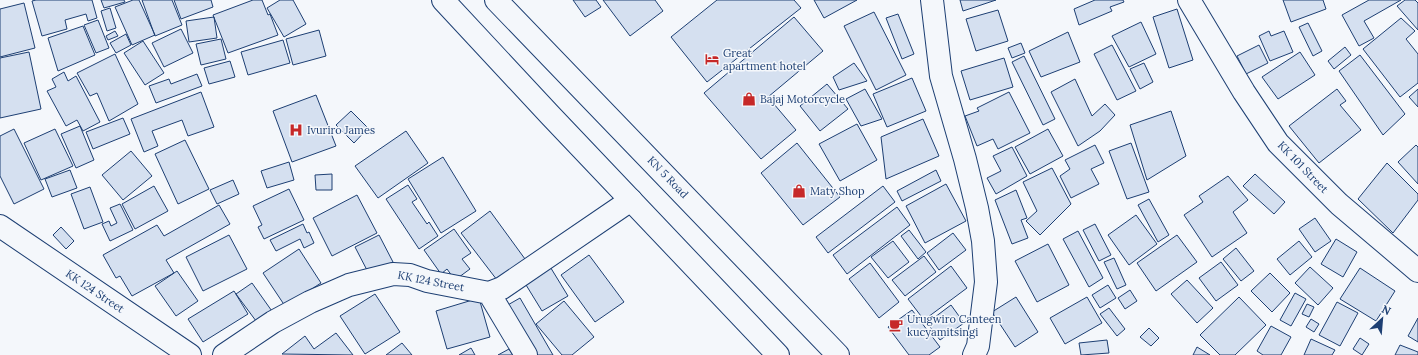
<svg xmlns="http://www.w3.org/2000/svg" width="1418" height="355" font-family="Lora,serif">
	<rect width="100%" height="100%" fill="#f4f7fb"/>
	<!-- building -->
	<path fill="#d5e0f0" stroke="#1d3f73" d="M 36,0 L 92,0 L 97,18 L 88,21 L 86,14 L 65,20 L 67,29 L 42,36 L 32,1 Z
		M 101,0 L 124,0 L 125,2 L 104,8 Z
		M 133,0 L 139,0 L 155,35 L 132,45 L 115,7 Z
		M 142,0 L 172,0 L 182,25 L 155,36 Z
		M 174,0 L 211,0 L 213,7 L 181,19 Z
		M 253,0 L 262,0 L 268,15 L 270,14 L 278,35 L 228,53 L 213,15 Z
		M 280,0 L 293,0 L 306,24 L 284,37 L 267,8 Z
		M 573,0 L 596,0 L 601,7 L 585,17 Z
		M 603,0 L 655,0 L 663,11 L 630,36 Z
		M 717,0 L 794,0 L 801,8 L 707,82 L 671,37 Z
		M 814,0 L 857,0 L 824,18 Z
		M 960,0 L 996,0 L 963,11 Z
		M 1095,0 L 1123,0 L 1124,2 L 1110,7 L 1112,11 L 1079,25 L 1074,9 Z
		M 1283,0 L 1323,0 L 1326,9 L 1291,22 Z
		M 1369,0 L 1401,0 L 1364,21 L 1374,38 L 1359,46 L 1342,15 Z
		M 1405,0 L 1415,0 L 1418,3 L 1418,30 L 1397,6 Z
		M 24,3 L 35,48 L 0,57 L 0,9 Z
		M 110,8 L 116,28 L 107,31 L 101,11 Z
		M 1177,9 L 1193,60 L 1169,68 L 1153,17 Z
		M 998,10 L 1008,41 L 976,51 L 966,19 Z
		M 874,12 L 906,75 L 876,90 L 844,26 Z
		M 898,14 L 914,54 L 902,59 L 886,18 Z
		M 214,17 L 217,38 L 189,42 L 186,21 Z
		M 794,17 L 823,51 L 768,97 L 796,130 L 761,159 L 704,93 Z
		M 1401,18 L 1415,31 L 1406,39 L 1418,54 L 1418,83 L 1400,97 L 1363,49 Z
		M 98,20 L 109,48 L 96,53 L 84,25 Z
		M 1141,22 L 1156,54 L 1129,67 L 1112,36 Z
		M 1308,23 L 1322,51 L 1313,56 L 1299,27 Z
		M 83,26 L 95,55 L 58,71 L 48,38 Z
		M 181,29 L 193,53 L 164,67 L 152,43 Z
		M 319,30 L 326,56 L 293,65 L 286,39 Z
		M 115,31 L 118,36 L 108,40 L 106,36 Z
		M 1269,31 L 1271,36 L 1284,31 L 1293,52 L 1270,61 L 1259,36 Z
		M 1068,32 L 1080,62 L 1041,77 L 1029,51 Z
		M 126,34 L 131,45 L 116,53 L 110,43 Z
		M 221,39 L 226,59 L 201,65 L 196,44 Z
		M 283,40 L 290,63 L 248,75 L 241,52 Z
		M 143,41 L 164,73 L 145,85 L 124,53 Z
		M 1021,43 L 1025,53 L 1012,58 L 1008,48 Z
		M 1112,45 L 1136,91 L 1117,100 L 1094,54 Z
		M 1259,45 L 1268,63 L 1246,74 L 1237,56 Z
		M 1345,47 L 1351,55 L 1334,69 L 1328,61 Z
		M 29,52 L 41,109 L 0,118 L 0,58 Z
		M 1300,52 L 1315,75 L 1278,99 L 1262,77 Z
		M 115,54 L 138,104 L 109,121 L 97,93 L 90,96 L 77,73 Z
		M 1360,55 L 1405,114 L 1383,135 L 1339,71 Z
		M 1024,56 L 1055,119 L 1043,125 L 1012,62 Z
		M 1004,58 L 1013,87 L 970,100 L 961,71 Z
		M 230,61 L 235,77 L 209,84 L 204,68 Z
		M 854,63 L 867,81 L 839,90 L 833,77 Z
		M 1144,63 L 1153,82 L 1140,89 L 1130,69 Z
		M 64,72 L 68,81 L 76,76 L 100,122 L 83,131 L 77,120 L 66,126 L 47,91 L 56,87 L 52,79 Z
		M 197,74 L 202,86 L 156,103 L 149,86 L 169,79 L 171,84 Z
		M 912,78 L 926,111 L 887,127 L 873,94 Z
		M 1075,79 L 1092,116 L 1105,104 L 1115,115 L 1100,131 L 1078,146 L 1051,92 Z
		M 827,84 L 848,109 L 820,131 L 800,106 Z
		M 865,89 L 882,119 L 861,126 L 846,99 Z
		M 1337,89 L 1346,101 L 1340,105 L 1361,130 L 1319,163 L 1289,126 Z
		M 1418,89 L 1418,107 L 1409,97 Z
		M 201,92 L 214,127 L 188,136 L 182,120 L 152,131 L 158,146 L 144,152 L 131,119 Z
		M 1009,92 L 1030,133 L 998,149 L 993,139 L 977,146 L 965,116 L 979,111 L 977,108 Z
		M 316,95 L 336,146 L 292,162 L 273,111 Z
		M 351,111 L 368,128 L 354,143 L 336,125 Z
		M 1171,111 L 1186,156 L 1147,180 L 1130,125 Z
		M 123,118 L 130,134 L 93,149 L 86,132 Z
		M 923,119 L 939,156 L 886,179 L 881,137 Z
		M 857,124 L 877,160 L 840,181 L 819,144 Z
		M 80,126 L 94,160 L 76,168 L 61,134 Z
		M 14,129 L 44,189 L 14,204 L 0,176 L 0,136 Z
		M 55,129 L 73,166 L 41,180 L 24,143 Z
		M 1048,129 L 1063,156 L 1030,174 L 1015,147 Z
		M 406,131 L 428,163 L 378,198 L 355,166 Z
		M 185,140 L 209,189 L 178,204 L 155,154 Z
		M 797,143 L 840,197 L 803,225 L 761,173 Z
		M 1131,143 L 1149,192 L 1127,199 L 1109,151 Z
		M 1095,145 L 1104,163 L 1091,169 L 1099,184 L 1071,198 L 1060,176 L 1070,169 L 1065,160 Z
		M 1416,145 L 1418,147 L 1418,184 L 1398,162 Z
		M 1012,147 L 1027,176 L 996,194 L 987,178 L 1001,171 L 993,156 Z
		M 131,151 L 152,176 L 123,200 L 102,175 Z
		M 443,157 L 476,211 L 441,233 L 408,179 Z
		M 289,162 L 294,180 L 267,188 L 261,171 Z
		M 1387,163 L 1418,194 L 1418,200 L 1393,233 L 1358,199 Z
		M 1052,168 L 1071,204 L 1040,235 L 1026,221 L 1037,211 L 1023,182 Z
		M 70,170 L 77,188 L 52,197 L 45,179 Z
		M 936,170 L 941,181 L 902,201 L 897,191 Z
		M 332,174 L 332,190 L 316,190 L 315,175 Z
		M 1255,174 L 1285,202 L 1274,214 L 1243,186 Z
		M 1228,176 L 1248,200 L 1233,212 L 1247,233 L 1212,257 L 1184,215 L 1203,202 L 1199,196 Z
		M 233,180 L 239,194 L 217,204 L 210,190 Z
		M 946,184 L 966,221 L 925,243 L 906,206 Z
		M 408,185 L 417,199 L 412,202 L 427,224 L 429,222 L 438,236 L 419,249 L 386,199 Z
		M 154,186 L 168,211 L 135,229 L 122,204 Z
		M 883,186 L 895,202 L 828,253 L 816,237 Z
		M 90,187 L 103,222 L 84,229 L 71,194 Z
		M 289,189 L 304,220 L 264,239 L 258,227 L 262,225 L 253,206 Z
		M 1016,190 L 1027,218 L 1021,220 L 1028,238 L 1012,244 L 995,200 Z
		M 357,195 L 377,233 L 332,256 L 313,218 Z
		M 1149,199 L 1169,235 L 1158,242 L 1138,205 Z
		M 120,204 L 133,230 L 110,241 L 102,224 L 109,221 L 111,226 L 117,223 L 110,208 Z
		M 219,205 L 230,224 L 166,260 L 174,273 L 132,296 L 120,276 L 116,278 L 103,255 L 157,225 L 164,236 Z
		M 897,207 L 910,225 L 847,274 L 833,255 Z
		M 490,211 L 525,259 L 497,280 L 461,233 Z
		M 1136,215 L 1157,244 L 1129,265 L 1108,235 Z
		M 1315,218 L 1331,241 L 1315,252 L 1299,229 Z
		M 303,224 L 307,233 L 309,232 L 314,243 L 304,248 L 300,239 L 276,251 L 270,240 Z
		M 1095,224 L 1111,255 L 1099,261 L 1083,230 Z
		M 61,227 L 74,241 L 66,249 L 53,235 Z
		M 454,229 L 471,253 L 462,259 L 470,269 L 455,280 L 447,269 L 441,274 L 424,250 Z
		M 909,230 L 926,252 L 918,259 L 901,236 Z
		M 1078,231 L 1103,278 L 1089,287 L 1063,239 Z
		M 953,233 L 966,250 L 939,270 L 927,253 Z
		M 229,235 L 247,269 L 203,291 L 186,257 Z
		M 379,235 L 393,262 L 369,274 L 355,247 Z
		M 1177,235 L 1197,262 L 1156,291 L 1137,263 Z
		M 1336,239 L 1357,252 L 1343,277 L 1321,264 Z
		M 893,241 L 909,262 L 888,278 L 871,257 Z
		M 1299,241 L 1312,257 L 1290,275 L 1277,259 Z
		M 1048,244 L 1069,285 L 1037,302 L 1015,261 Z
		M 1236,248 L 1254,271 L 1241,281 L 1223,259 Z
		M 299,249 L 321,283 L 285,306 L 263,273 Z
		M 589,255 L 624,302 L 595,322 L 561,275 Z
		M 924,256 L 936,272 L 905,296 L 892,280 Z
		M 1114,258 L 1126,285 L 1117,289 L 1104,262 Z
		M 1221,262 L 1238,285 L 1216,301 L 1199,278 Z
		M 870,263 L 899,302 L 879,318 L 849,279 Z
		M 549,265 L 568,296 L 542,311 L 523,280 Z
		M 951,266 L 967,288 L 924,320 L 908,299 Z
		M 1310,267 L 1333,288 L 1318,305 L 1295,283 Z
		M 1360,268 L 1395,291 L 1376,321 L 1340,299 Z
		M 177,271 L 198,301 L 176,316 L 155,286 Z
		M 1270,273 L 1290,293 L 1272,312 L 1251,291 Z
		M 1187,280 L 1213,308 L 1197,323 L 1171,294 Z
		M 252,283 L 274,314 L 259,325 L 236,294 Z
		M 1108,285 L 1116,298 L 1100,308 L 1092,295 Z
		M 1130,290 L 1137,301 L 1125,309 L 1118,298 Z
		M 234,291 L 248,314 L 203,342 L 188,319 Z
		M 1295,293 L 1306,299 L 1291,326 L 1280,320 Z
		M 375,294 L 400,332 L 365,354 L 340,316 Z
		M 1016,297 L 1038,332 L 1015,347 L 992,312 Z
		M 1087,297 L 1102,323 L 1065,344 L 1050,318 Z
		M 1239,297 L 1266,325 L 1235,355 L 1220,355 L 1200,335 Z
		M 479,298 L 490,337 L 447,349 L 436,311 Z
		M 520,298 L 553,355 L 534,355 L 506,306 Z
		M 564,301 L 594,337 L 572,355 L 562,355 L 536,324 Z
		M 1337,302 L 1358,313 L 1340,346 L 1319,335 Z
		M 1307,304 L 1314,307 L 1309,317 L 1302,314 Z
		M 951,305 L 964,323 L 940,340 L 927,323 Z
		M 1109,308 L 1125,329 L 1117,336 L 1100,314 Z
		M 912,310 L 940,347 L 929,355 L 909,355 L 888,327 Z
		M 1418,318 L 1418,342 L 1408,336 Z
		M 1311,319 L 1319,324 L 1314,332 L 1306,327 Z
		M 1271,326 L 1291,337 L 1281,355 L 1263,355 L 1257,351 Z
		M 1149,328 L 1159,338 L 1151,346 L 1140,337 Z
		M 336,333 L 353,355 L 282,354 L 305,336 L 314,349 Z
		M 1360,338 L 1369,344 L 1362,355 L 1353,349 Z
		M 1311,339 L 1335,350 L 1332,355 L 1304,355 Z
		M 1107,340 L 1109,353 L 1081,355 L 1079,343 Z
		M 402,343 L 412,355 L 386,355 Z
		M 1400,345 L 1418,352 L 1418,355 L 1395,355 Z
		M 1197,347 L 1210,355 L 1193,355 Z
		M 471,348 L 475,355 L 459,355 Z
		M 509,349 L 513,355 L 498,355 Z"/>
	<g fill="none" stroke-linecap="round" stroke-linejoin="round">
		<!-- minor casing -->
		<g stroke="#1d3f73" stroke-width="24">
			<path id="minor" d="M 932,0 L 941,76 L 965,159 L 977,208 L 983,241 L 986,282 L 978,346 L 974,355
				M 1189,0 L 1244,92 L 1278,143 L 1339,204 L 1418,271
				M 0,226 L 190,355
				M 489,293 L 502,288 L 631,200
				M 224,355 L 273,322 L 310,302 L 349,285 L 393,274 L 410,275 L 427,281 L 489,293 L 526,355"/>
		</g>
		<!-- highway casing -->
		<g stroke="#1d3f73" stroke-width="24">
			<path id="highway" d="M 443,0 L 550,115 L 778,355
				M 496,0 L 838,355"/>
		</g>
		<!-- minor -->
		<use href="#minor" stroke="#f4f7fb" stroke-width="22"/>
		<!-- highway -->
		<use href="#highway" stroke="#f4f7fb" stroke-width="22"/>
	</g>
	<!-- icons -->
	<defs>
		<g id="hotel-bare" transform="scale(1.08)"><path d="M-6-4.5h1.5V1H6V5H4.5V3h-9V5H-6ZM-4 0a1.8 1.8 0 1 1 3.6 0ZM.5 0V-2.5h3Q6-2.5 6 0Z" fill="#c62828" stroke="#f4f7fb" stroke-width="2.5" paint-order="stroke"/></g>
		<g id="shop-bare" transform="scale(1.08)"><path d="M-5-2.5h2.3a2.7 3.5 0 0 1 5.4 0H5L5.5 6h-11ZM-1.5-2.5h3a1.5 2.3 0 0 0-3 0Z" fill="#c62828" stroke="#f4f7fb" stroke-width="2.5" paint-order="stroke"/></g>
		<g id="hospital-bare" transform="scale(1.08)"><path d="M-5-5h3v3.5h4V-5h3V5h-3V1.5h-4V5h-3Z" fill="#c62828" stroke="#f4f7fb" stroke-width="2.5" paint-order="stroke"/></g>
		<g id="cafe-bare" transform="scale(1.08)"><path d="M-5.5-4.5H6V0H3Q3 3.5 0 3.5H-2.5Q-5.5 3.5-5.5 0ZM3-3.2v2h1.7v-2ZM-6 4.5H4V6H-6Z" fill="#c62828" stroke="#f4f7fb" stroke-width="2.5" paint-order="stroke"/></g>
	</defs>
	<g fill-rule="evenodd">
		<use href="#hotel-bare" x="712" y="59"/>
		<use href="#shop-bare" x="749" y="99"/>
		<use href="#hospital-bare" x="296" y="130"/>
		<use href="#shop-bare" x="799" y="191"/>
		<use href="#cafe-bare" x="896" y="325"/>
	</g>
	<g text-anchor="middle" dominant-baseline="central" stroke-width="3" stroke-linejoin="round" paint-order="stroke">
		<!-- poi labels -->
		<g font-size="11" fill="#1d3f73" stroke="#f4f7fb" text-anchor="start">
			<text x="723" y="53">Great<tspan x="723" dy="13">apartment hotel</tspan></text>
			<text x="760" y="99">Bajaj Motorcycle</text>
			<text x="307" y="130">Ivuriro James</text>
			<text x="810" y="191">Maty Shop</text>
			<text x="907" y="319">Urugwiro Canteen<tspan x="907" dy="13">kucyamitsingi</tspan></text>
		</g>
		<!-- street labels -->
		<g font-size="11" fill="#1d3f73" stroke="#f4f7fb">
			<text transform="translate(1303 167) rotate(46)">KK 101 Street</text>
			<text transform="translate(668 177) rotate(46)">KN 5 Road</text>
			<text transform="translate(431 281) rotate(11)">KK 124 Street</text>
			<text transform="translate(95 291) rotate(34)">KK 124 Street</text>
		</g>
	</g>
	<!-- north arrow -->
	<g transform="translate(1382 319) rotate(26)" stroke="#f4f7fb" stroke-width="3" paint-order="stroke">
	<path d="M0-3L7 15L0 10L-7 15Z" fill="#1d3f73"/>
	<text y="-6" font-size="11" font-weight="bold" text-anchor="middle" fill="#1d3f73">N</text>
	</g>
</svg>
